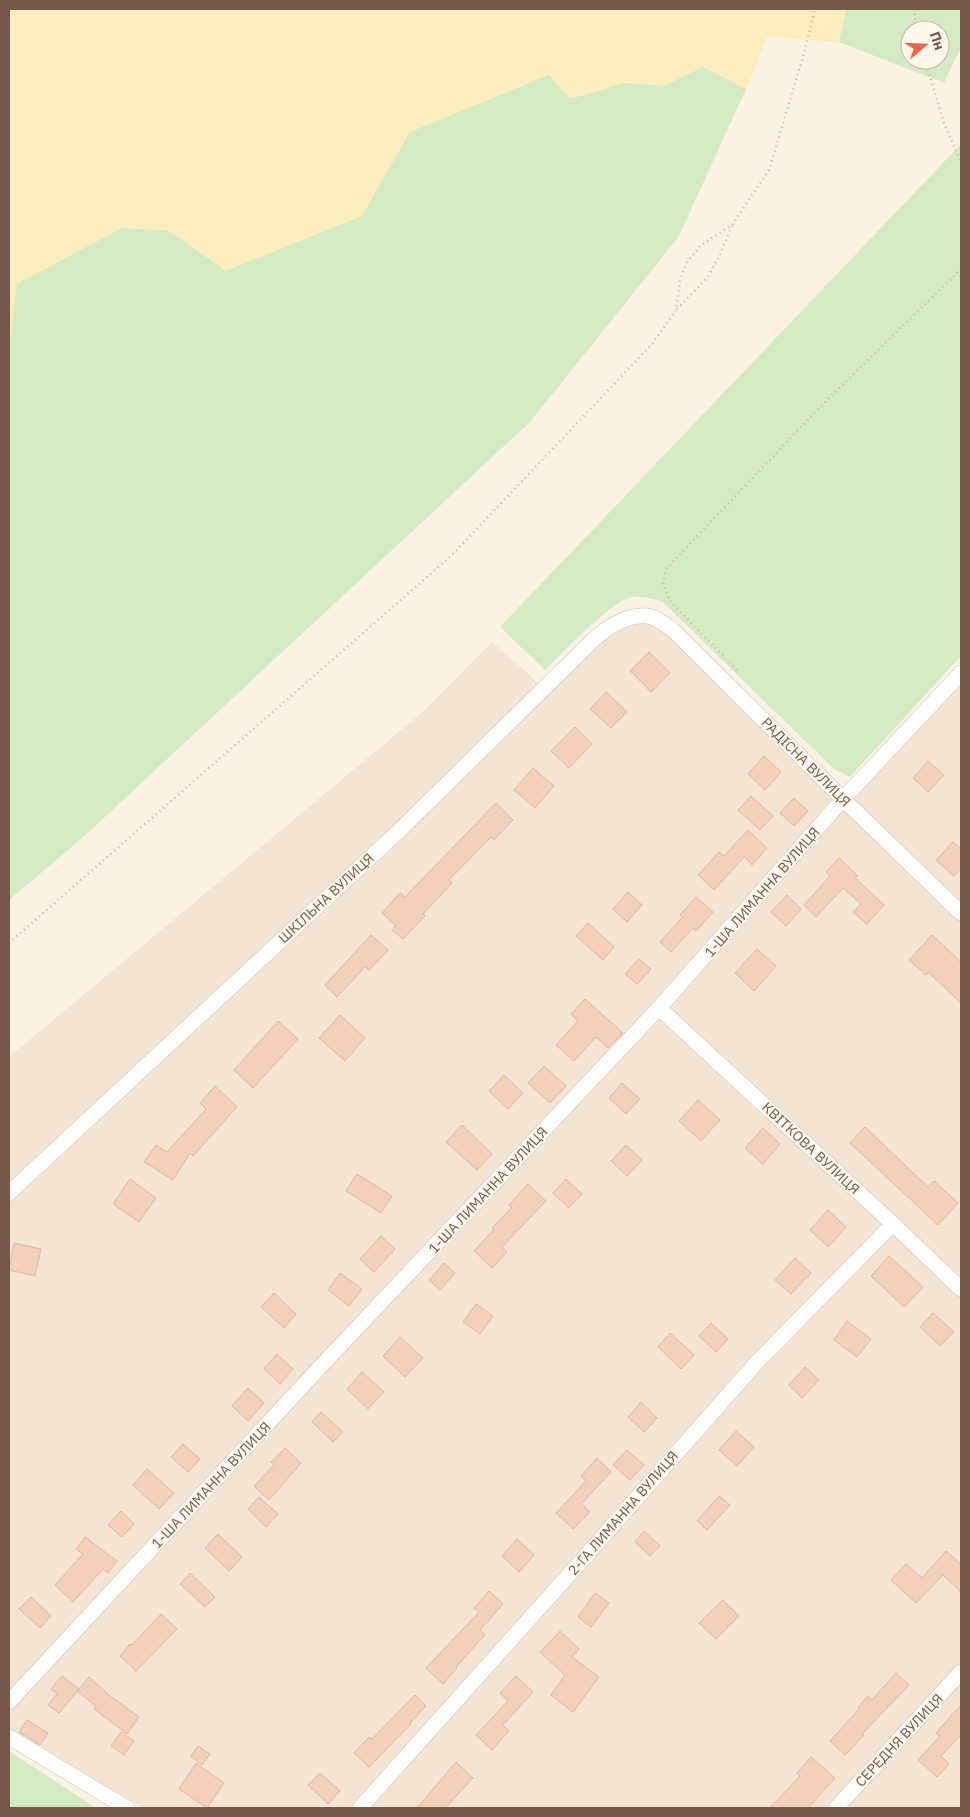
<svg xmlns="http://www.w3.org/2000/svg" width="970" height="1817" font-family="'IBM Plex Sans',sans-serif">
	<rect width="100%" height="100%" fill="#fcf2e4"/>
	<!-- residential -->
	<path fill="#f4e4d3" d="M 648,616 L 843,799 L 961,673 L 961,1808 L 144,1808 L 9,1735 L 9,1057 L 424,711 L 492,642 L 544,688 L 591,642 Z"/>
	<!-- green -->
	<path fill="#d3eac3" fill-rule="evenodd" d="M 9,9 L 767,36 L 746,89 L 679,236 L 530,422 L 80,840 L 9,900 Z
		M 846,9 L 961,9 L 961,47 L 944,83 L 839,42 ZM 910,30 L 940,30 L 940,60 L 910,60 Z
		M 961,144 L 961,656 L 850,777 L 834,769 L 663,602 C 653,599 643,596 632,597 C 611,601 563,653 545,670 L 500,627 Z
		M 9,1751 L 96,1808 L 9,1808 Z"/>
	<!-- sand -->
	<path fill="#fcedbf" d="M 9,9 L 846,9 L 839,42 L 767,37 L 746,89 L 703,67 L 664,86 L 625,83 L 570,99 L 549,75 L 410,132 L 362,216 L 226,271 L 169,231 L 122,228 L 17,284 L 9,354 Z"/>
	<!-- building -->
	<path fill="#f2d0bc" stroke="#e4b69c" d="M 649,652 L 670,673 L 651,692 L 630,671 Z
		M 606,692 L 627,712 L 611,728 L 590,709 Z
		M 575,727 L 592,744 L 569,768 L 551,751 Z
		M 764,756 L 781,772 L 765,790 L 748,774 Z
		M 928,761 L 944,775 L 928,792 L 913,778 Z
		M 533,768 L 554,786 L 535,808 L 514,790 Z
		M 751,796 L 773,816 L 760,830 L 738,810 Z
		M 794,798 L 808,811 L 794,826 L 780,813 Z
		M 496,803 L 513,820 L 494,840 L 491,837 L 449,880 L 452,883 L 423,914 L 425,916 L 403,939 L 392,930 L 396,926 L 382,913 L 400,893 L 405,897 Z
		M 748,830 L 767,848 L 752,865 L 744,857 L 714,890 L 698,875 L 719,852 L 724,856 Z
		M 953,842 L 961,849 L 961,868 L 954,876 L 936,860 Z
		M 839,858 L 858,876 L 855,878 L 884,905 L 867,924 L 853,912 L 861,904 L 843,888 L 816,917 L 804,905 L 830,876 L 826,872 Z
		M 628,892 L 642,905 L 627,922 L 613,909 Z
		M 787,895 L 801,909 L 786,926 L 771,912 Z
		M 696,897 L 713,912 L 696,931 L 693,928 L 671,952 L 660,942 L 682,918 L 680,915 Z
		M 588,923 L 614,947 L 603,960 L 576,936 Z
		M 371,935 L 388,950 L 369,970 L 365,967 L 337,997 L 325,985 Z
		M 932,935 L 961,962 L 961,1003 L 928,972 L 926,975 L 909,960 Z
		M 757,949 L 776,966 L 754,991 L 735,973 Z
		M 639,959 L 651,969 L 637,984 L 625,974 Z
		M 585,999 L 623,1033 L 608,1048 L 596,1037 L 574,1061 L 556,1045 L 578,1021 L 571,1014 Z
		M 340,1015 L 365,1038 L 345,1061 L 319,1038 Z
		M 278,1021 L 298,1039 L 253,1088 L 234,1070 Z
		M 544,1066 L 566,1086 L 550,1103 L 528,1083 Z
		M 504,1075 L 523,1093 L 508,1109 L 489,1091 Z
		M 622,1083 L 640,1099 L 626,1114 L 609,1098 Z
		M 215,1086 L 237,1107 L 193,1156 L 190,1153 L 173,1180 L 144,1162 L 156,1145 L 167,1152 L 206,1109 L 200,1103 Z
		M 698,1100 L 720,1120 L 701,1141 L 679,1121 Z
		M 462,1125 L 492,1154 L 477,1170 L 446,1142 Z
		M 865,1127 L 928,1187 L 934,1181 L 958,1203 L 938,1225 L 850,1143 Z
		M 763,1128 L 780,1144 L 763,1164 L 745,1148 Z
		M 626,1145 L 642,1160 L 627,1176 L 611,1161 Z
		M 357,1174 L 392,1196 L 381,1213 L 346,1191 Z
		M 130,1179 L 156,1198 L 139,1222 L 113,1204 Z
		M 566,1179 L 582,1194 L 569,1208 L 553,1193 Z
		M 528,1184 L 546,1201 L 502,1247 L 507,1252 L 492,1268 L 474,1251 L 494,1229 L 492,1228 L 512,1207 L 509,1205 Z
		M 828,1210 L 846,1227 L 828,1247 L 810,1230 Z
		M 381,1236 L 395,1249 L 374,1272 L 360,1259 Z
		M 14,1243 L 41,1249 L 35,1276 L 9,1270 Z
		M 889,1256 L 923,1287 L 904,1307 L 871,1276 Z
		M 795,1258 L 811,1273 L 791,1294 L 775,1280 Z
		M 444,1263 L 455,1273 L 440,1290 L 429,1280 Z
		M 340,1273 L 362,1289 L 349,1306 L 328,1290 Z
		M 274,1293 L 296,1314 L 284,1328 L 261,1307 Z
		M 476,1304 L 493,1316 L 480,1334 L 463,1322 Z
		M 933,1313 L 954,1332 L 940,1346 L 920,1327 Z
		M 847,1321 L 871,1339 L 857,1357 L 834,1340 Z
		M 711,1323 L 728,1339 L 716,1352 L 699,1336 Z
		M 670,1333 L 694,1355 L 681,1369 L 658,1347 Z
		M 400,1337 L 423,1358 L 405,1377 L 383,1356 Z
		M 277,1354 L 293,1369 L 280,1384 L 264,1369 Z
		M 805,1367 L 819,1380 L 802,1398 L 789,1385 Z
		M 362,1372 L 384,1392 L 368,1409 L 347,1389 Z
		M 248,1388 L 264,1403 L 248,1421 L 232,1406 Z
		M 641,1402 L 657,1418 L 644,1432 L 628,1417 Z
		M 321,1412 L 343,1432 L 333,1442 L 312,1422 Z
		M 736,1431 L 754,1447 L 737,1466 L 719,1450 Z
		M 183,1444 L 200,1459 L 188,1472 L 171,1457 Z
		M 285,1448 L 301,1463 L 269,1500 L 254,1486 L 274,1465 L 271,1462 Z
		M 627,1450 L 644,1465 L 630,1480 L 613,1465 Z
		M 597,1458 L 611,1472 L 581,1504 L 590,1512 L 573,1529 L 556,1513 L 586,1481 L 581,1476 Z
		M 147,1469 L 174,1493 L 159,1509 L 133,1485 Z
		M 719,1496 L 730,1505 L 707,1530 L 697,1521 Z
		M 259,1497 L 278,1514 L 266,1527 L 248,1509 Z
		M 121,1511 L 134,1524 L 122,1537 L 108,1525 Z
		M 644,1531 L 660,1546 L 650,1556 L 635,1542 Z
		M 218,1534 L 242,1557 L 229,1571 L 205,1548 Z
		M 85,1537 L 117,1561 L 108,1573 L 103,1569 L 73,1602 L 55,1585 L 83,1554 L 76,1549 Z
		M 517,1539 L 534,1555 L 519,1572 L 502,1556 Z
		M 946,1551 L 961,1564 L 961,1592 L 943,1575 L 916,1603 L 891,1580 L 906,1564 L 922,1578 Z
		M 190,1573 L 215,1597 L 205,1607 L 180,1584 Z
		M 489,1591 L 503,1604 L 480,1630 L 485,1635 L 456,1667 L 457,1668 L 443,1684 L 426,1668 L 479,1612 L 474,1608 Z
		M 595,1593 L 609,1603 L 591,1627 L 578,1617 Z
		M 31,1597 L 51,1616 L 40,1628 L 19,1609 Z
		M 723,1600 L 739,1616 L 716,1639 L 699,1623 Z
		M 161,1614 L 177,1629 L 136,1671 L 120,1656 L 130,1644 L 132,1645 Z
		M 560,1631 L 579,1649 L 572,1657 L 599,1677 L 573,1712 L 551,1695 L 565,1675 L 540,1652 Z
		M 896,1673 L 909,1685 L 862,1734 L 864,1735 L 845,1755 L 830,1741 L 860,1708 L 858,1707 L 868,1696 L 872,1700 Z
		M 62,1676 L 79,1689 L 59,1713 L 48,1705 L 57,1694 L 51,1689 Z
		M 516,1676 L 533,1692 L 503,1725 L 509,1731 L 492,1750 L 476,1735 L 508,1701 L 500,1693 Z
		M 89,1677 L 109,1695 L 139,1717 L 127,1734 L 94,1709 L 96,1706 L 77,1691 Z
		M 415,1695 L 426,1706 L 410,1723 L 411,1724 L 369,1767 L 354,1753 L 369,1737 L 372,1739 Z
		M 961,1705 L 961,1735 L 941,1756 L 949,1764 L 937,1777 L 918,1760 L 940,1736 L 936,1733 Z
		M 27,1720 L 48,1733 L 40,1745 L 19,1732 Z
		M 121,1732 L 134,1741 L 124,1755 L 111,1746 Z
		M 198,1746 L 210,1754 L 202,1765 L 191,1756 Z
		M 811,1757 L 835,1778 L 808,1808 L 770,1808 L 800,1776 L 797,1773 Z
		M 456,1762 L 473,1778 L 445,1808 L 417,1808 Z
		M 196,1763 L 224,1783 L 207,1808 L 179,1789 Z
		M 320,1773 L 340,1791 L 328,1804 L 308,1785 Z"/>
	<g fill="none" stroke-linecap="round" stroke-linejoin="round">
		<!-- minor casing -->
		<g stroke="#d0bcae" stroke-width="16">
			<path id="minor" d="M 659,1008 L 893,1224 L 961,1289
				M 9,1193 L 401,829 L 591,642 C 606,628 625,614 647,616 C 657,617 667,626 674,631 L 843,799 L 961,913
				M 9,1702 L 321,1366 L 659,1008 L 843,799 L 961,673
				M 9,1737 L 127,1808
				M 360,1808 L 584,1558 L 758,1361 L 893,1224
				M 836,1808 L 961,1672"/>
		</g>
		<!-- path -->
		<path stroke="#d7b39f" stroke-width="2.5" stroke-dasharray="1 4" stroke-linecap="butt" d="M 914,9 L 917,30
			M 925,60 L 944,123 L 961,162
			M 677,309 L 707,278 L 719,257 L 732,225
			M 737,670 L 669,600 L 663,583 L 666,569 L 822,405 L 961,269
			M 9,943 L 451,556 L 652,344 L 676,310 L 680,281 L 686,264 L 700,246 L 732,225 L 769,170 L 803,57 L 815,9"/>
		<!-- minor -->
		<use href="#minor" stroke="#fff" stroke-width="15"/>
	</g>
	<g text-anchor="middle" dominant-baseline="central" stroke-width="4" stroke-linejoin="round" paint-order="stroke">
		<!-- street labels -->
		<g font-size="14" fill="#75584a" stroke="#fff7eb">
			<text transform="translate(806 762) rotate(45)">РАДІСНА ВУЛИЦЯ</text>
			<text transform="translate(762 892) rotate(-49)">1-ША ЛИМАННА ВУЛИЦЯ</text>
			<text transform="translate(326 898) rotate(-43)">ШКІЛЬНА ВУЛИЦЯ</text>
			<text transform="translate(811 1148) rotate(43)">КВІТКОВА ВУЛИЦЯ</text>
			<text transform="translate(488 1190) rotate(-47)">1-ША ЛИМАННА ВУЛИЦЯ</text>
			<text transform="translate(211 1485) rotate(-47)">1-ША ЛИМАННА ВУЛИЦЯ</text>
			<text transform="translate(623 1513) rotate(-49)">2-ГА ЛИМАННА ВУЛИЦЯ</text>
			<text transform="translate(899 1740) rotate(-47)">СЕРЕДНЯ ВУЛИЦЯ</text>
		</g>
	</g>
	<!-- border -->
	<rect width="970" height="1817" fill="none" stroke="#75584a" stroke-width="20"/>
	<!-- north arrow -->
	<g transform="translate(925 45) rotate(71)"><circle r="24" fill="#fff7eb" stroke="#c8b7ab"/>
	<path d="M0-4L9 19L0 12L-9 19Z" fill="#e66949"/>
	<text y="-8" font-size="14" font-weight="bold" text-anchor="middle" fill="#75584a">Пн</text>
	</g>
</svg>
